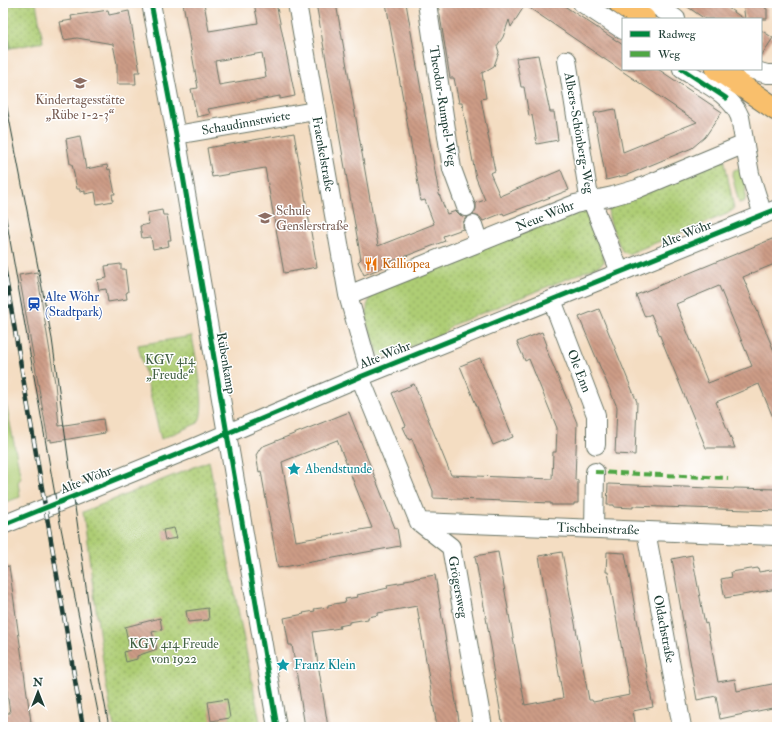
<svg xmlns="http://www.w3.org/2000/svg" width="780" height="730" font-family="'IM FELL Double Pica',serif">
	<defs>
		<pattern id="forest-firs" width="22" height="20" patternUnits="userSpaceOnUse"><rect width="22" height="20" fill="#8ab066"/><path d="M5 1l3.5 6h-7zM16 11l3.5 6h-7z" fill="#709055"/></pattern>
		<pattern id="park-dots" width="8" height="8" patternUnits="userSpaceOnUse"><rect width="8" height="8" fill="#aecd75"/><path d="M2 2h.1M6 6h.1" fill="none" stroke="#8da861" stroke-width="1.8" stroke-linecap="round"/></pattern>
		<pattern id="building-back-hatch" width="6" height="6" patternUnits="userSpaceOnUse"><rect width="6" height="6" fill="#cd9c86"/><path d="M-1 5l2 2M0 0l6 6M5-1l2 2" fill="none" stroke="#a6806e"/></pattern>
	</defs>
	<rect width="100%" height="100%" fill="#fff"/>
	<filter id="ink" filterUnits="userSpaceOnUse"><feTurbulence type="fractalNoise" baseFrequency=".025" numOctaves="2"/><feDisplacementMap in="SourceGraphic" scale="8" xChannelSelector="R" yChannelSelector="G"/><feConvolveMatrix kernelMatrix="1 2 1 2 8 2 1 2 1" color-interpolation-filters="sRGB"/></filter>
	<filter id="wash" filterUnits="userSpaceOnUse"><feTurbulence type="fractalNoise" baseFrequency=".012" numOctaves="4" result="noise"/><feDisplacementMap in="SourceGraphic" scale="16" xChannelSelector="R" yChannelSelector="G"/><feGaussianBlur stdDeviation="0.9" result="paint"/><feColorMatrix in="noise" values="0 0 0 0 0 0 0 0 0 0 0 0 0 0 0 0 0 1.4 0 .05"/><feComposite in="paint" operator="in"/></filter>
	<g filter="url(#wash)">
		<rect width="100%" height="100%" fill="#f4ddc2"/>
		<!-- grass -->
		<path fill="#aecd75" stroke="#668554" d="M 744,167 L 746,184 L 745,201 L 739,203 L 732,175 L 734,170 Z
			M 3,389 L 21,478 L 18,482 L 20,497 L 3,503 Z"/>
		<!-- forest -->
		<path fill="url(#forest-firs)" stroke="#54764d" d="M 3,12 L 11,48 L 3,50 Z"/>
		<!-- park -->
		<path fill="url(#park-dots)" stroke="#668554" d="M 3,3 L 36,3 L 43,42 L 11,48 L 3,12 Z
			M 724,158 L 734,209 L 727,214 L 628,254 L 622,251 C 616,236 604,216 610,201 Z
			M 584,209 L 588,216 L 604,258 L 604,262 L 599,266 L 452,325 L 442,335 L 380,358 L 367,323 L 367,306 L 373,291 Z
			M 192,336 C 195,355 208,408 198,423 L 161,439 L 138,345 Z
			M 209,461 L 261,727 L 114,727 L 106,684 L 83,512 Z"/>
		<g id="blocks">
			<!-- building -->
			<path fill="url(#building-back-hatch)" fill-rule="evenodd" d="M 183,3 L 204,3 L 209,31 L 258,23 L 254,3 L 276,3 L 295,96 L 280,99 L 280,96 L 208,109 L 210,114 L 197,117 L 191,89 L 198,88 ZM 262,53 L 266,77 L 219,85 L 215,61 Z
				M 316,3 L 336,3 L 378,246 L 434,224 L 425,200 L 421,201 L 386,3 L 406,3 L 439,194 L 447,214 L 456,211 L 460,215 L 466,217 L 463,223 L 463,229 L 443,236 L 445,241 L 383,265 L 384,267 L 364,275 L 358,262 L 361,259 Z
				M 438,3 L 560,3 L 623,45 L 623,69 L 658,69 L 722,112 L 705,137 L 692,148 L 627,175 L 606,180 L 594,113 L 615,109 L 623,152 L 697,122 L 525,5 L 511,27 L 509,20 L 503,37 L 497,46 L 499,52 L 494,66 L 482,73 L 486,98 L 481,99 L 495,171 L 490,173 L 500,196 L 561,170 L 569,190 L 504,215 L 503,213 L 483,221 L 480,217 L 473,215 L 476,209 L 476,203 L 485,200 L 476,178 L 462,103 L 459,103 L 454,78 L 450,78 Z
				M 682,3 L 721,3 L 744,19 L 705,19 Z
				M 743,3 L 765,3 L 765,8 L 767,9 L 767,19 L 745,19 Z
				M 108,10 L 109,15 L 129,11 L 140,72 L 135,72 L 136,84 L 117,84 L 117,64 L 113,44 L 77,38 L 64,40 L 60,22 L 72,20 L 71,16 Z
				M 761,30 L 773,38 L 761,56 Z
				M 538,55 L 550,112 L 554,112 L 558,140 L 537,144 L 532,115 L 529,116 L 524,87 L 521,87 L 516,58 Z
				M 294,133 L 317,267 L 284,273 L 265,168 L 212,177 L 207,148 Z
				M 80,136 L 86,169 L 107,165 L 108,170 L 110,169 L 115,194 L 112,194 L 113,201 L 97,204 L 95,192 L 85,194 L 85,191 L 80,192 L 80,189 L 77,189 L 72,164 L 70,164 L 66,139 Z
				M 162,210 L 163,215 L 167,215 L 171,240 L 168,240 L 169,246 L 153,249 L 151,237 L 142,238 L 140,226 L 149,224 L 147,213 Z
				M 777,237 L 777,263 L 743,277 L 777,358 L 777,427 L 759,384 L 716,402 L 735,448 L 706,448 L 651,314 L 645,317 L 636,295 ZM 719,286 L 752,366 L 708,383 L 676,304 Z
				M 121,264 L 121,269 L 125,269 L 128,292 L 126,293 L 127,299 L 108,302 L 106,289 L 99,290 L 97,280 L 107,278 L 105,266 Z
				M 37,272 L 55,383 L 59,426 L 103,419 L 105,433 L 51,442 L 51,439 L 48,440 L 19,275 Z
				M 599,309 L 637,402 L 635,455 L 615,454 L 617,407 L 579,317 Z
				M 542,332 L 547,345 L 545,346 L 577,423 L 575,480 L 578,480 L 578,503 L 574,503 L 574,505 L 551,505 L 551,503 L 433,498 L 433,491 L 412,439 L 409,440 L 403,427 L 406,426 L 392,393 L 414,384 L 451,475 L 552,479 L 553,452 L 556,452 L 557,428 L 529,359 L 525,361 L 517,342 Z
				M 480,358 L 513,437 L 493,445 L 460,366 Z
				M 349,412 L 395,528 L 397,528 L 400,546 L 278,568 L 261,471 L 259,472 L 256,455 L 261,447 ZM 337,440 L 372,528 L 296,541 L 282,462 Z
				M 608,484 L 734,489 L 734,488 L 777,489 L 777,511 L 633,506 L 633,508 L 614,507 L 614,505 L 607,505 Z
				M 174,528 L 177,538 L 165,540 L 163,530 Z
				M 498,552 L 525,705 L 563,698 L 539,556 L 562,552 L 589,700 L 592,700 L 593,702 L 630,695 L 608,572 L 606,572 L 607,552 L 625,553 L 653,707 L 633,711 L 636,727 L 503,727 L 491,657 L 493,657 L 475,556 Z
				M 692,555 L 705,624 L 707,623 L 718,682 L 735,679 L 737,691 L 777,683 L 777,707 L 720,719 L 716,696 L 697,700 L 672,559 Z
				M 9,566 L 31,722 L 3,726 L 3,713 L 10,713 L 3,664 L 3,567 Z
				M 758,568 L 759,572 L 777,569 L 777,589 L 725,598 L 721,579 L 732,577 L 731,572 Z
				M 435,575 L 460,727 L 437,727 L 417,606 L 378,613 L 378,615 L 368,617 L 368,619 L 349,622 L 349,624 L 339,626 L 340,628 L 313,632 L 328,727 L 305,727 L 292,645 L 289,645 L 284,618 L 304,614 L 303,613 L 315,611 L 314,609 L 328,607 L 328,605 L 346,602 L 345,599 L 358,597 L 357,595 L 388,588 L 387,585 L 405,582 L 405,580 Z
				M 208,608 L 209,620 L 188,622 L 186,611 Z
				M 160,618 L 162,630 L 152,632 L 157,649 L 137,656 L 137,659 L 126,662 L 124,652 L 130,650 L 125,627 Z
				M 227,699 L 230,718 L 211,721 L 208,702 Z"/>
		</g>
	</g>
	<g filter="url(#ink)">
		<use href="#blocks" fill-opacity="0" stroke="#6a7566" stroke-width="1"/>
		<g fill="none" stroke-linecap="round" stroke-linejoin="round">
			<!-- minor casing -->
			<g stroke="#6a7566" stroke-width="20">
				<path id="minor" d="M 151,3 L 176,135 L 277,727
					M 297,3 L 348,295 L 370,373
					M 427,3 L 452,169 L 466,207
					M 582,3 L 623,30
					M 653,3 L 676,19
					M 567,60 L 588,191 L 620,272
					M 682,69 C 702,82 731,94 740,117 L 750,174 L 763,215
					M 750,69 L 767,74 L 777,74
					M 176,135 L 315,111
					M 473,225 L 479,243
					M 348,295 L 575,204 L 613,196 L 637,189 L 745,144
					M 552,300 L 596,415 L 596,445
					M 360,377 L 419,522 L 451,547 L 483,727
					M 419,522 L 777,536
					M 3,525 L 193,448 L 360,377 L 777,209
					M 594,529 L 595,472
					M 646,531 L 682,727"/>
			</g>
			<!-- major casing -->
			<g stroke="#6a7566" stroke-width="24">
				<path id="major" d="M 620,3 L 644,19
					M 717,69 L 777,110"/>
			</g>
			<!-- minor -->
			<use href="#minor" stroke="#fff" stroke-width="18"/>
			<!-- major -->
			<use href="#major" stroke="#f9bf6c" stroke-width="22"/>
			<!-- tram -->
			<path stroke="#1f3d34" stroke-width="1" d="M 3,87 L 52,339 L 93,638 L 109,727
				M 3,201 L 60,523 L 101,727"/>
			<!-- rail casing -->
			<g stroke="#1f3d34" stroke-width="4.5">
				<path id="rail" d="M 3,261 L 83,727"/>
			</g>
			<!-- rail -->
			<use href="#rail" stroke="#fff" stroke-width="3" stroke-dasharray="9" stroke-linecap="butt"/>
			<!-- quiet -->
			<path stroke="#4fa644" stroke-width="4" stroke-dasharray="8 4" stroke-linecap="butt" d="M 595,472 L 728,478"/>
			<!-- cycleway casing -->
			<g stroke="#fff" stroke-width="8">
				<path id="cycleway" d="M 151,3 L 176,135 L 277,727
					M 682,69 L 726,98
					M 3,525 L 193,448 L 360,377 L 777,209"/>
			</g>
			<!-- cycleway -->
			<use href="#cycleway" stroke="#00873e" stroke-width="5"/>
		</g>
	</g>
	<!-- icons -->
	<defs>
		<g id="school-bare" transform="scale(1.08)"><path d="M0-5L7-2L0 1L-7-2ZM-4 1L0 2.5L4 1V4Q0 6-4 4Z" fill="#8d6e63" stroke="#fff" stroke-width="2.5" paint-order="stroke"/></g>
		<g id="restaurant-bare" transform="scale(1.08)"><path d="M-5-6h1v4h1v-4h1v4h1v-4h1v5L-1.5 .5V6h-2V.5L-5-1ZM5-6V6H3V1.5H1.5Q1.5-4 5-6Z" fill="#e8710a" stroke="#fff" stroke-width="2.5" paint-order="stroke"/></g>
		<g id="station-bare" transform="scale(1.08)"><path d="M-3-6H3Q5-6 5-4V2Q5 4 3 4L4.5 6H3L1.5 4h-3L-3 6H-4.5L-3 4Q-5 4-5 2V-4Q-5-6-3-6ZM-3.5-4v3h7v-3ZM-3.5 1v1.5H-2V1ZM2 1v1.5H3.5V1Z" fill="#1a4fb4" stroke="#fff" stroke-width="2.5" paint-order="stroke"/></g>
		<g id="sight-bare" transform="scale(1.08)"><path d="M0-6L1.8-2.2L6-1.7L2.9 1.2L3.7 5.4L0 3.3L-3.7 5.4L-2.9 1.2L-6-1.7L-1.8-2.2Z" fill="#0f9aa8" stroke="#fff" stroke-width="2.5" paint-order="stroke"/></g>
	</defs>
	<g fill-rule="evenodd">
		<use href="#school-bare" x="80" y="83"/>
		<use href="#school-bare" x="265" y="218"/>
		<use href="#restaurant-bare" x="371" y="264"/>
		<use href="#station-bare" x="34" y="304"/>
		<use href="#sight-bare" x="294" y="469"/>
		<use href="#sight-bare" x="283" y="665"/>
	</g>
	<g text-anchor="middle" dominant-baseline="central" stroke-width="3" stroke-linejoin="round" paint-order="stroke">
		<!-- education labels -->
		<g font-size="13" fill="#785e54" stroke="#fff">
			<text x="80" y="100">Kindertagesstätte<tspan x="80" dy="15">„Rübe 1-2-3“</tspan></text>
			<text x="276" y="211" text-anchor="start">Schule<tspan x="276" dy="15">Genslerstraße</tspan></text>
		</g>
		<!-- street labels -->
		<g font-size="13" fill="#1f3d34" stroke="#fff">
			<text transform="translate(443 106) rotate(81)">Theodor-Rumpel-Weg</text>
			<text transform="translate(246 123) rotate(-10)">Schaudinnstwiete</text>
			<text transform="translate(579 133) rotate(80)">Albers-Schönberg-Weg</text>
			<text transform="translate(323 154) rotate(80)">Fraenkelstraße</text>
			<text transform="translate(545 216) rotate(-22)">Neue Wöhr</text>
			<text transform="translate(686 234) rotate(-22)">Alte Wöhr</text>
			<text transform="translate(385 355) rotate(-22)">Alte Wöhr</text>
			<text transform="translate(226 363) rotate(80)">Rübenkamp</text>
			<text transform="translate(579 371) rotate(69)">Ole Enn</text>
			<text transform="translate(86 480) rotate(-22)">Alte Wöhr</text>
			<text transform="translate(598 529) rotate(2)">Tischbeinstraße</text>
			<text transform="translate(458 587) rotate(80)">Grögersweg</text>
			<text transform="translate(664 629) rotate(79)">Oldachstraße</text>
		</g>
		<!-- food labels -->
		<g font-size="13" fill="#c56008" stroke="#fff" text-anchor="start">
			<text x="382" y="264">Kalliopea</text>
		</g>
		<!-- transit labels -->
		<g font-size="13" fill="#164399" stroke="#fff" text-anchor="start">
			<text x="45" y="297">Alte Wöhr<tspan x="45" dy="15">(Stadtpark)</tspan></text>
		</g>
		<!-- park labels -->
		<g font-size="13" fill="#436144" stroke="#fff">
			<text x="170" y="360">KGV 414<tspan x="170" dy="15">„Freude“</tspan></text>
			<text x="174" y="644">KGV 414 Freude<tspan x="174" dy="15">von 1922</tspan></text>
		</g>
		<!-- culture labels -->
		<g font-size="13" fill="#0d838f" stroke="#fff" text-anchor="start">
			<text x="305" y="469">Abendstunde</text>
			<text x="294" y="665">Franz Klein</text>
		</g>
	</g>
	<!-- margin -->
	<rect width="780" height="730" fill="none" stroke="#fff" stroke-width="16"/>
	<!-- legend -->
	<rect x="622" y="18" width="140" height="52" fill="#ffffff" stroke="#a5b1ae"/>
	<rect x="630" y="31" width="20" height="6" fill="#00873e" stroke="#a5b1ae"/>
	<text x="658" y="38" font-size="12" fill="#1f3d34">Radweg</text>
	<rect x="630" y="51" width="20" height="6" fill="#4fa644" stroke="#a5b1ae"/>
	<text x="658" y="58" font-size="12" fill="#1f3d34">Weg</text>
	<!-- north arrow -->
	<g transform="translate(38 692)" stroke="#ffffff" stroke-width="3" paint-order="stroke">
	<path d="M0-3L7 15L0 10L-7 15Z" fill="#1f3d34"/>
	<text y="-6" font-size="11" font-weight="bold" text-anchor="middle" fill="#1f3d34">N</text>
	</g>
</svg>
